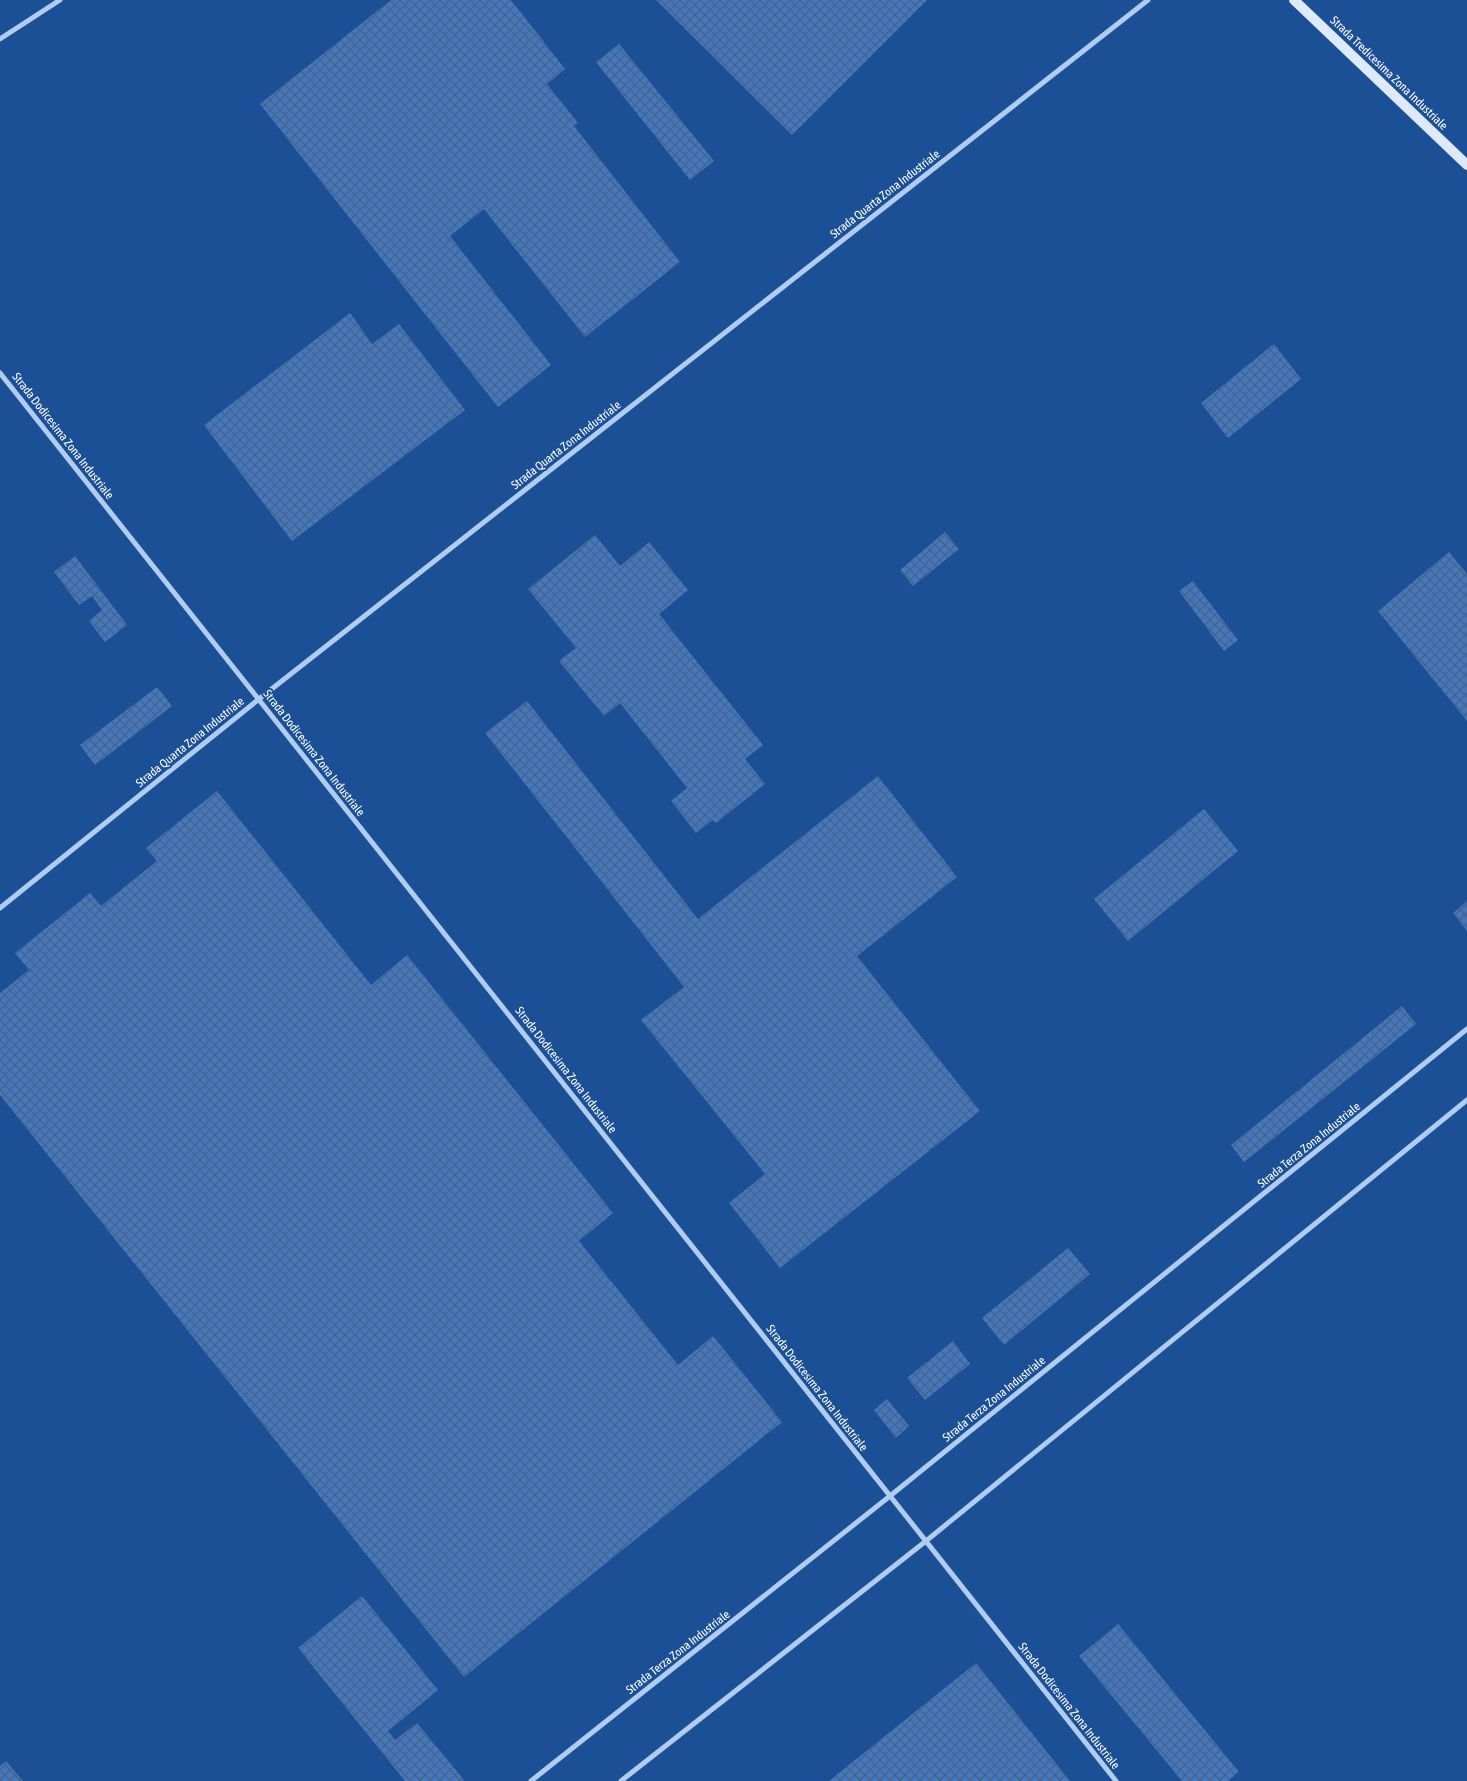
<svg xmlns="http://www.w3.org/2000/svg" width="1467" height="1781" font-family="'Asap Condensed',sans-serif">
	<defs>
		<pattern id="building-cross-hatch" width="8" height="8" patternUnits="userSpaceOnUse" patternTransform="scale(1.25)"><rect width="8" height="8" fill="#4478be"/><path d="M0 0l8 8M0 8l8-8" fill="none" stroke="#486285"/></pattern>
	</defs>
	<rect width="100%" height="100%" fill="#1b5097"/>
	<!-- building -->
	<path fill="url(#building-cross-hatch)" d="M 391,0 L 511,0 L 565,69 L 547,84 L 578,123 L 574,126 L 680,262 L 585,337 L 484,209 L 450,236 L 551,365 L 498,407 L 260,104 Z
		M 656,0 L 927,0 L 792,135 Z
		M 619,44 L 714,161 L 690,180 L 596,62 Z
		M 350,313 L 372,344 L 399,324 L 465,410 L 292,541 L 204,425 Z
		M 1274,344 L 1301,379 L 1228,438 L 1201,403 Z
		M 945,532 L 959,549 L 913,586 L 900,570 Z
		M 595,535 L 620,566 L 649,542 L 688,590 L 659,614 L 763,745 L 745,759 L 765,784 L 716,823 L 713,820 L 696,833 L 671,801 L 687,788 L 620,703 L 604,716 L 559,661 L 576,648 L 528,589 Z
		M 1449,552 L 1467,574 L 1467,721 L 1378,611 Z
		M 75,556 L 127,625 L 105,642 L 89,621 L 102,610 L 92,596 L 79,605 L 54,572 Z
		M 1193,581 L 1238,640 L 1224,651 L 1179,591 Z
		M 157,687 L 172,706 L 95,765 L 80,745 Z
		M 527,701 L 698,919 L 878,776 L 957,877 L 857,956 L 980,1111 L 780,1268 L 729,1203 L 765,1174 L 641,1020 L 684,987 L 485,733 Z
		M 217,791 L 371,985 L 407,955 L 613,1213 L 579,1241 L 678,1365 L 713,1336 L 782,1422 L 464,1677 L 0,1095 L 0,993 L 29,970 L 15,953 L 90,893 L 101,906 L 157,861 L 146,848 Z
		M 1204,809 L 1238,851 L 1128,941 L 1094,899 Z
		M 1467,901 L 1467,931 L 1453,913 Z
		M 1402,1006 L 1416,1024 L 1244,1162 L 1231,1145 Z
		M 1068,1248 L 1090,1274 L 1004,1345 L 982,1318 Z
		M 953,1341 L 970,1364 L 925,1400 L 907,1378 Z
		M 887,1399 L 909,1426 L 896,1438 L 874,1410 Z
		M 362,1596 L 438,1690 L 388,1731 L 395,1740 L 417,1723 L 464,1780 L 462,1781 L 405,1781 L 298,1648 Z
		M 1118,1624 L 1239,1772 L 1228,1781 L 1182,1781 L 1079,1656 Z
		M 976,1663 L 1070,1781 L 829,1781 Z
		M 6,1761 L 23,1781 L 0,1781 L 0,1766 Z"/>
	<g fill="none" stroke-linecap="round" stroke-linejoin="round">
		<!-- street -->
		<path stroke="#b0ccf0" stroke-width="5" d="M 0,39 L 60,0
			M 0,373 L 1116,1781
			M 0,908 L 259,699 L 1148,0
			M 531,1781 L 890,1496 L 1467,1029
			M 621,1781 L 926,1541 L 1467,1100"/>
		<!-- secondary -->
		<path stroke="#deeafb" stroke-width="10" d="M 1294,0 L 1467,165"/>
	</g>
	<g text-anchor="middle" dominant-baseline="central" stroke-width="4" stroke-linejoin="round" paint-order="stroke">
		<!-- street labels -->
		<g font-size="12" fill="#fff" stroke="#1b5097">
			<text transform="translate(1389 73) rotate(44)">Strada Tredicesima Zona Industriale</text>
			<text transform="translate(885 194) rotate(-38)">Strada Quarta Zona Industriale</text>
			<text transform="translate(63 436) rotate(52)">Strada Dodicesima Zona Industriale</text>
			<text transform="translate(566 445) rotate(-38)">Strada Quarta Zona Industriale</text>
			<text transform="translate(190 742) rotate(-39)">Strada Quarta Zona Industriale</text>
			<text transform="translate(314 753) rotate(52)">Strada Dodicesima Zona Industriale</text>
			<text transform="translate(566 1070) rotate(52)">Strada Dodicesima Zona Industriale</text>
			<text transform="translate(1309 1145) rotate(-39)">Strada Terza Zona Industriale</text>
			<text transform="translate(817 1388) rotate(52)">Strada Dodicesima Zona Industriale</text>
			<text transform="translate(994 1399) rotate(-39)">Strada Terza Zona Industriale</text>
			<text transform="translate(678 1652) rotate(-38)">Strada Terza Zona Industriale</text>
			<text transform="translate(1069 1706) rotate(52)">Strada Dodicesima Zona Industriale</text>
		</g>
	</g>
</svg>
